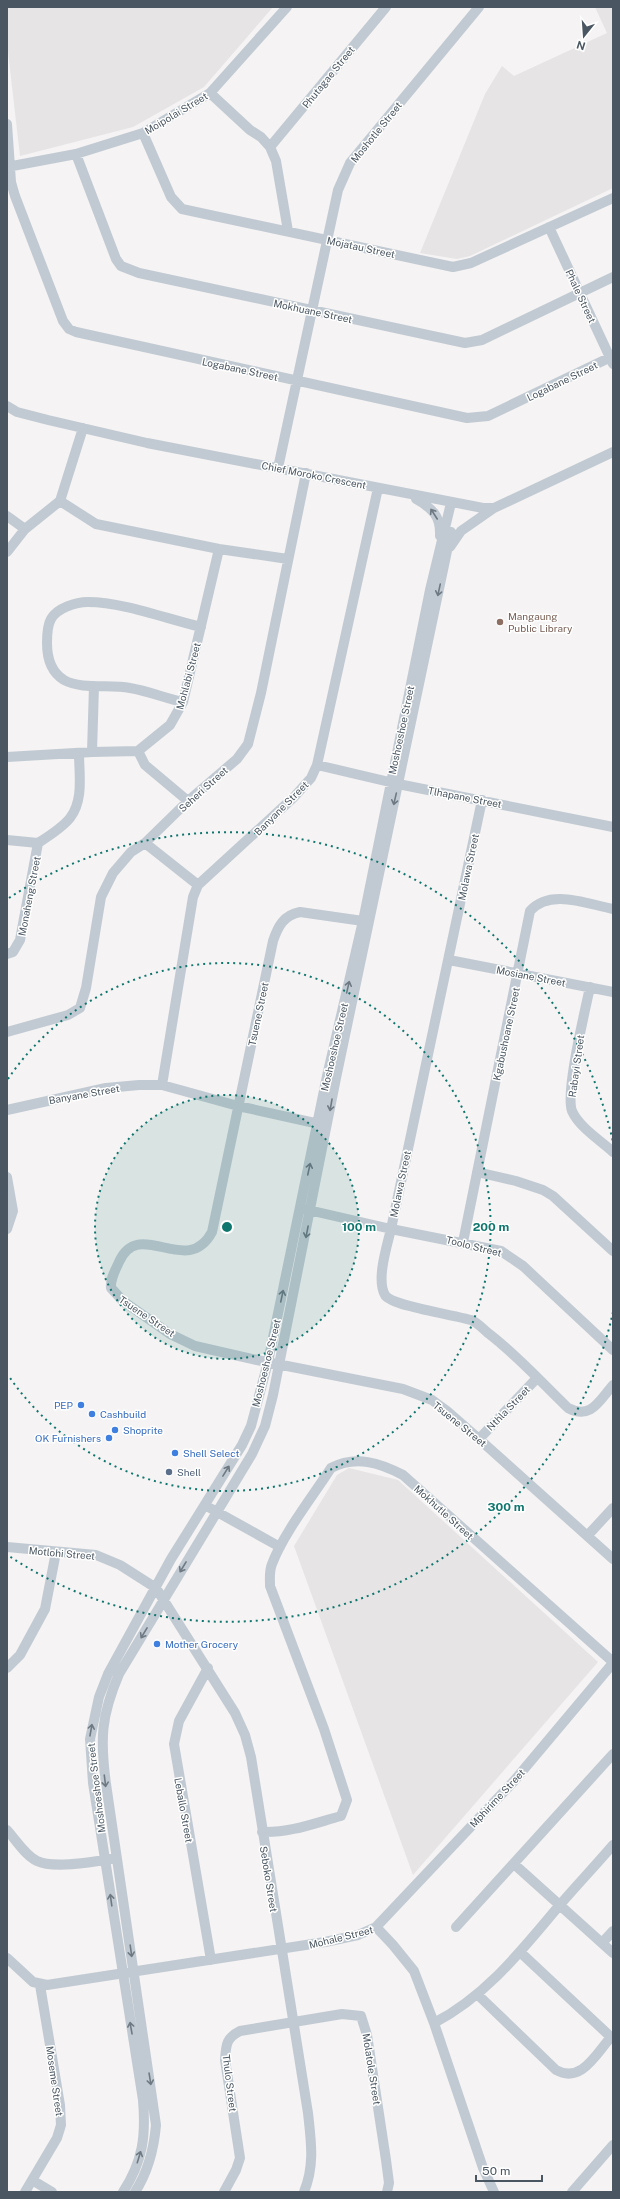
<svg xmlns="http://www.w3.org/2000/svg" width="620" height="2199" font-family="'Public Sans',sans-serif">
	<rect width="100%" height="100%" fill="#f5f3f3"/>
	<!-- education -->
	<path fill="#e6e4e5" d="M 7,7 L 273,7 L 204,87 L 133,127 L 20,156 L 7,43 Z
		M 595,7 L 613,7 L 613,188 L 470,256 L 457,259 L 420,253 L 485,94 L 502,66 L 514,76 L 607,33 Z
		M 349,1468 L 398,1480 L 598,1662 L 413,1875 L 294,1546 L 337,1475 Z"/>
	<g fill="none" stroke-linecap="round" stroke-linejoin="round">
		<!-- minor -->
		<path stroke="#c1cad2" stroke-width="10" d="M 210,93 L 250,130 L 261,137 L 270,147 L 276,161 L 288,231
			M 7,124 L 11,182 L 15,196 L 63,321 L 69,329 L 76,332 L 467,418 L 488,416 L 613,356
			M 143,133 L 171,197 L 182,209 L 453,267 L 471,263 L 613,198
			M 270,147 L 386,7
			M 76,154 L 116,259 L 121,266 L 139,273 L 465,343 L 482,340 L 613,277
			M 7,167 L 76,154 L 143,133 L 210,93 L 287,7
			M 549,227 L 613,364
			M 7,406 L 17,412 L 48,420 L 147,443 L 483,508 L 494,508 L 613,452
			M 278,468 L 338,190 L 350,163 L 479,7
			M 416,499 C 432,508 441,516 440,536
			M 60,501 L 96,524 L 219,549 L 288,559
			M 7,516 L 25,529
			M 450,547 L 461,531 L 494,508
			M 7,552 L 25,529 L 60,501 L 83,428
			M 183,702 C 165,698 148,691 130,688 C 110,684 82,690 64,680 C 51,672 47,657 47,643 C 47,636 47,626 51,619 C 57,608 76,602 88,602 C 122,602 167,619 201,627
			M 138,751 L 145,765 L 188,801
			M 92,752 L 94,686
			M 7,757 L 92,752 L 138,751 L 170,725 L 183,702 L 219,549
			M 317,765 L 398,784 L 613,827
			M 482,800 L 391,1229 C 387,1246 376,1280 385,1295 C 391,1306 455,1315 471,1320 C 477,1322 483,1329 488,1333 C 517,1355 542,1383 568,1408 C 591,1420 599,1401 613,1385
			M 7,840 L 38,843
			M 145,843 L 198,885
			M 363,921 L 300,912 C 284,915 278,926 273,941 L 212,1232 C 187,1279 139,1216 119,1262 C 115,1271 110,1279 111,1288 L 123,1301 L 170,1334 L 195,1346 L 257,1360 L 403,1389 L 432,1400 L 447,1411 L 479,1439 L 613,1559
			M 7,954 L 13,952 L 20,940 L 38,843 C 49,836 62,828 70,818 C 84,800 79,774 79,753
			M 449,960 L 613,992
			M 590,987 C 585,1011 565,1093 572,1111 C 579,1127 601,1141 613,1152
			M 7,1032 L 68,1015 L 80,1008 L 86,988 L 101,897 L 113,873 L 131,852 L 145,843 L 188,801 L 237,759 L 248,744 L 261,693 L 306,473
			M 162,1085 L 193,897 L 198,885 L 294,797 L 311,778 L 317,765 L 378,488
			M 7,1110 L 106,1088 L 139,1085 L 162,1085 L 238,1106 L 324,1125
			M 477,1172 L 516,1181 L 543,1190 L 553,1196 L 613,1251
			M 7,1177 L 13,1211 L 7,1229
			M 304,1209 L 391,1229 L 501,1251 L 523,1266 L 613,1350
			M 463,1242 L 530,911 C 550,888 587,904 613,909
			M 479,1439 L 537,1378
			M 210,1508 L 280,1547
			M 588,1535 L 613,1508
			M 7,1547 L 96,1555 L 120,1565 L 156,1588 L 235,1713 L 245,1735 L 251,1757 L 308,2113 C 311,2141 315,2165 304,2192
			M 7,1668 L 20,1655 L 45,1609 L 56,1552
			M 208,1668 L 179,1721 L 174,1744 L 211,1960
			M 7,1830 C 16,1840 25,1855 37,1861 C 53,1869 93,1862 111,1859
			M 262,1832 C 290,1833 315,1823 341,1816 L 347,1800 L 324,1729 L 270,1586 C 270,1578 269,1571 272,1564 C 283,1534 313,1496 331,1468 C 356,1455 380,1463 403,1475 L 613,1662
			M 514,1864 L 613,1953
			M 376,1927 L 393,1945 L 414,1971 L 434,2023 L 483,2168 L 494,2192
			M 456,1927 L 613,1754
			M 602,1943 L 613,1931
			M 520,1952 L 613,2039
			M 7,1958 L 33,1982 L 47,1985 L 325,1942 L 358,1935 L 376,1927 L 514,1781 L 613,1663
			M 478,1995 L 556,2070 C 581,2084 596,2054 611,2037
			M 434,2023 C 486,1996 521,1951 558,1907 C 576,1886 595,1866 613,1845
			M 32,2180 L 52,2192
			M 25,2192 L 57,2138 L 61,2125 L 60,2105 L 40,1985
			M 123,2192 C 143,2161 146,2136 143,2100 L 93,1783 L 90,1739 L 99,1697 L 108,1674 L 171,1559 L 242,1445 L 251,1426 L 268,1362 L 327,1076 L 363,921 L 430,590 L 451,503
			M 135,2192 C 148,2172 154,2148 156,2125 L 106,1784 C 100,1739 101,1716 119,1674 L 252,1454 L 265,1426 L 273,1395 L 336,1078 L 451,532
			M 224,2192 L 236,2170 L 240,2158 L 225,2060 C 226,2045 226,2038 240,2031 L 342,2014 L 361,2016 L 367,2035 L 386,2160 L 389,2183 L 387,2192
			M 572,2192 L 613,2145"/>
	</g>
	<!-- one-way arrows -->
	<defs><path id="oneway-shaft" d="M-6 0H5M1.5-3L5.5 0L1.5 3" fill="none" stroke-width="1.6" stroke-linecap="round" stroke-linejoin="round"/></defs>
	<g stroke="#6e7983">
		<use href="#oneway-shaft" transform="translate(434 514) rotate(-123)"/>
		<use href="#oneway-shaft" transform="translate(439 590) rotate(102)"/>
		<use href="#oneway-shaft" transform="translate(395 799) rotate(103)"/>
		<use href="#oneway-shaft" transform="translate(348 987) rotate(-77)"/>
		<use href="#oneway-shaft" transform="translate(331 1105) rotate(100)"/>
		<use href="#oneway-shaft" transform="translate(309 1169) rotate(-78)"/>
		<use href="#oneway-shaft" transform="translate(307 1232) rotate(101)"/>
		<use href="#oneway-shaft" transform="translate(282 1296) rotate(-78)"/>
		<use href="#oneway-shaft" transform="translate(226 1471) rotate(-58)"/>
		<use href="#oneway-shaft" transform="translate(183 1567) rotate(121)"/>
		<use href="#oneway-shaft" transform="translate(144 1633) rotate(121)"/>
		<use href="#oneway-shaft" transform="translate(91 1730) rotate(-80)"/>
		<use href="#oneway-shaft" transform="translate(105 1781) rotate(83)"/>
		<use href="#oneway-shaft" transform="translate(111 1900) rotate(-98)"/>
		<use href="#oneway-shaft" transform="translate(131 1951) rotate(82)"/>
		<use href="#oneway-shaft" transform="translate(131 2028) rotate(-100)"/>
		<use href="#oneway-shaft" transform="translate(150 2079) rotate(81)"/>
		<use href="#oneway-shaft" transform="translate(139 2157) rotate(-73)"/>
	</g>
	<!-- distance rings -->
	<circle cx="227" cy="1227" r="132" fill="#0f766e" fill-opacity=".12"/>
	<g fill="none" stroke="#0f766e" stroke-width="2" stroke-dasharray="2 4">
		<circle cx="227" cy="1227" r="132"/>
		<path d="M8 1079A264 264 0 1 1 8 1375"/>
		<path d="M613 1312A395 395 0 0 1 9 1556M9 898A395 395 0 0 1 613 1142"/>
	</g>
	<!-- markers -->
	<circle fill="#8d6e63" stroke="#fff" stroke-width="1.5" cx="500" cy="622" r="4"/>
	<g fill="#3f7fe0" stroke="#fff" stroke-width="1.5">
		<circle cx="81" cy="1405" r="4"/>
		<circle cx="92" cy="1414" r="4"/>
		<circle cx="115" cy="1430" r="4"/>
		<circle cx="109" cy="1438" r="4"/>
		<circle cx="175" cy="1453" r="4"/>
		<circle cx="157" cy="1644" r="4"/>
	</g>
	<circle fill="#5c6f8a" stroke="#fff" stroke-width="1.5" cx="169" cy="1472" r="4"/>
	<g text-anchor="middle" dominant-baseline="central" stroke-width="3" stroke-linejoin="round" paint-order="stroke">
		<!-- street labels -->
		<g font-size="10" fill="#4a5661" stroke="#fff">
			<text transform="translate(328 77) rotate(-51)">Phutagae Street</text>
			<text transform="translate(176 113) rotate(-31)">Moipolai Street</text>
			<text transform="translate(376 132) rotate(-51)">Moshotle Street</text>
			<text transform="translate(361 247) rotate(12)">Mojatau Street</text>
			<text transform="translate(581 296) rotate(65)">Phale Street</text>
			<text transform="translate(313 311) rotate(12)">Mokhuane Street</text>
			<text transform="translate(240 369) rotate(12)">Logabane Street</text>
			<text transform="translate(562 381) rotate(-26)">Logabane Street</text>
			<text transform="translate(314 475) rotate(11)">Chief Moroko Crescent</text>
			<text transform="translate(188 676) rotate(-75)">Mohlabi Street</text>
			<text transform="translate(401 730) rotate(-78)">Moshoeshoe Street</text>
			<text transform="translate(203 789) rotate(-42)">Seheri Street</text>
			<text transform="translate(465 797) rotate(11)">Tlhapane Street</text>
			<text transform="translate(281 808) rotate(-45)">Banyane Street</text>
			<text transform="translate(468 867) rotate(-78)">Molawa Street</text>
			<text transform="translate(29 896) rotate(-79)">Monaheng Street</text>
			<text transform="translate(531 976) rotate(11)">Mosiane Street</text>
			<text transform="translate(258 1014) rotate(-78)">Tsuene Street</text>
			<text transform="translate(506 1034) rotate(-78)">Kgabushoane Street</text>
			<text transform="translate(334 1047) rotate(-77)">Moshoeshoe Street</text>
			<text transform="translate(576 1066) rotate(-82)">Rabayi Street</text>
			<text transform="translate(84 1094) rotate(-10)">Banyane Street</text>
			<text transform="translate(400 1184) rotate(-78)">Molawa Street</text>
			<text transform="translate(474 1246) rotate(14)">Toolo Street</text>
			<text transform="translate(147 1316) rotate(34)">Tsuene Street</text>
			<text transform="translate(266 1363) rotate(-76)">Moshoeshoe Street</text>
			<text transform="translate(508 1408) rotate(-46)">Nthla Street</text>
			<text transform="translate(460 1424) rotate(39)">Tsuene Street</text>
			<text transform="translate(444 1512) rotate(42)">Mokhutle Street</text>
			<text transform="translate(62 1553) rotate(5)">Motlohi Street</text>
			<text transform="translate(96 1788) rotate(-97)">Moshoeshoe Street</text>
			<text transform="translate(497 1798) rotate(-47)">Mphirime Street</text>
			<text transform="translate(184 1810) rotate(80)">Leballo Street</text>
			<text transform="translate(269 1879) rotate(81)">Seboko Street</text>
			<text transform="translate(341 1937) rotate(-14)">Mohale Street</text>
			<text transform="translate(372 2069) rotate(81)">Molatole Street</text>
			<text transform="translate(55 2081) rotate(82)">Moseme Street</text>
			<text transform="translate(230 2083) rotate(83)">Thulo Street</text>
		</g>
		<!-- education labels -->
		<g font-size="10" fill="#785e54" stroke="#fff" text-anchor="start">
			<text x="508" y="616">Mangaung<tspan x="508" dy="12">Public Library</tspan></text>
		</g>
		<!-- shop labels -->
		<g font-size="10" fill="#366cbe" stroke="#fff" text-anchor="start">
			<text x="73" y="1405" text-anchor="end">PEP</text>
			<text x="100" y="1414">Cashbuild</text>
			<text x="123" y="1430">Shoprite</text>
			<text x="101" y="1438" text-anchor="end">OK Furnishers</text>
			<text x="183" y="1453">Shell Select</text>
			<text x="165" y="1644">Mother Grocery</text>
		</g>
		<!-- service labels -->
		<g font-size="10" fill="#4e5e75" stroke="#fff" text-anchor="start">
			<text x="177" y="1472">Shell</text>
		</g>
	</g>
	<circle cx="227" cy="1227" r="6" fill="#0f766e" stroke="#fff" stroke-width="2"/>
	<g font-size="12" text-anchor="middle" font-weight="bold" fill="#0f766e" stroke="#fff" stroke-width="3" stroke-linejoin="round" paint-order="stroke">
		<text x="359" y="1231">100 m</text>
		<text x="491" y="1231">200 m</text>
		<text x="506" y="1511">300 m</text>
	</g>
	<!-- border -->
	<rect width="620" height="2199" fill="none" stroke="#4a5661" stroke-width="16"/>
	<!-- north arrow -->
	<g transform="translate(584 36) rotate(197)" stroke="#ffffff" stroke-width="3" paint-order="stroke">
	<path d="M0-3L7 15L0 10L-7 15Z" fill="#4a5661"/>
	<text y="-6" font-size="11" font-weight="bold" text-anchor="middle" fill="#4a5661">N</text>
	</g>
	<!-- scale -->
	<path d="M476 2175v6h66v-6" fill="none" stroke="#4a5661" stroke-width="2"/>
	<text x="482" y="2175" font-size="12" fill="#4a5661" stroke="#ffffff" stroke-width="3" paint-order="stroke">50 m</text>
</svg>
